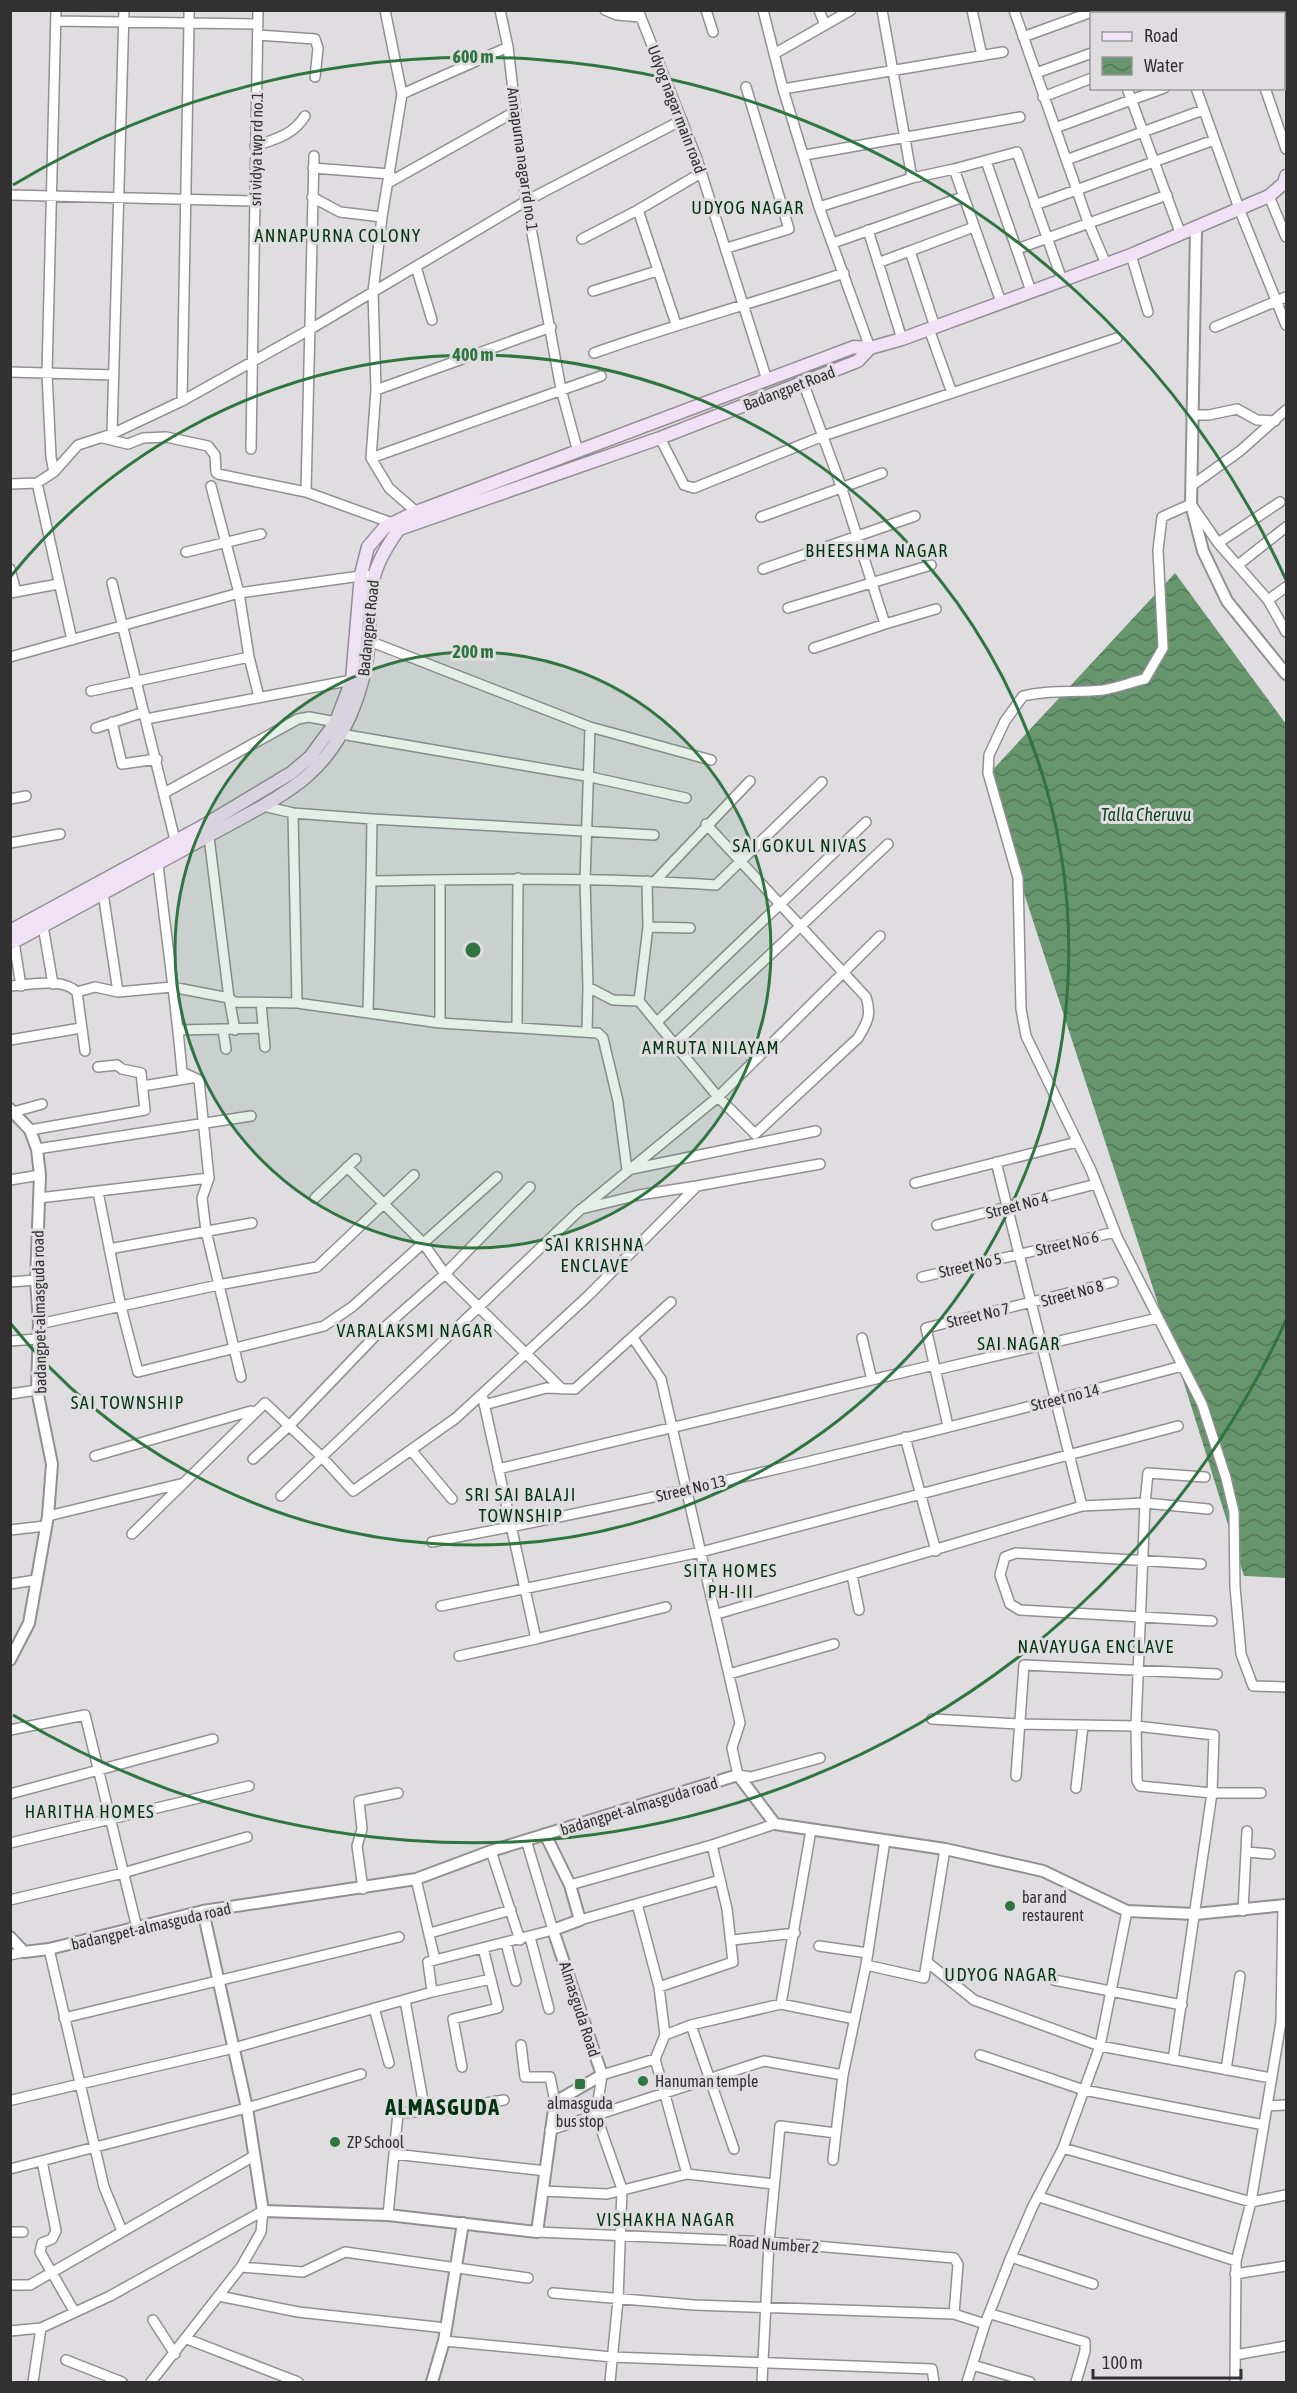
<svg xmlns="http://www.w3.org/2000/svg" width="1297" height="2393" font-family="'Asap Condensed',sans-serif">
	<defs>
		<pattern id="water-waves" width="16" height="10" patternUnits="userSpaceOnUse" patternTransform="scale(1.5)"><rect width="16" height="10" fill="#66956e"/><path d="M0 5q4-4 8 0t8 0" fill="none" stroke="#557a5b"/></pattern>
	</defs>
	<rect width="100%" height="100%" fill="#e0dde1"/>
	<!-- water -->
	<path fill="url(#water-waves)" d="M 1175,573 L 1286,724 L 1286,1578 L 1244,1576 L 1184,1383 L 986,777 Z"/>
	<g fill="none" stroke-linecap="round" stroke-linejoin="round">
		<!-- minor casing -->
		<g stroke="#928f93" stroke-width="12">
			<path id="minor" d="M 500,10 L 508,47 L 526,201 L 561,389 L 578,452
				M 605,10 L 617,15 L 641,17
				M 638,10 L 697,159 L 767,380
				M 706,10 L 713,32
				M 763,10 L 783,89 L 1003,52
				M 819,10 L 825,25 L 851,10
				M 882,10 L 912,178 L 954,169 L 1001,302
				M 972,10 L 982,56
				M 1014,10 L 1088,222 L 1106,264
				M 1166,10 L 1167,14
				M 1236,10 L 1237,14
				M 1188,14 L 1196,10
				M 1268,14 L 1274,10
				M 56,21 L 189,23 L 189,10
				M 258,35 L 315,39 L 318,48 L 315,77
				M 1023,37 L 1097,10
				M 774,54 L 825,25
				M 1036,73 L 1092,53
				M 1127,88 L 1181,235
				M 1196,88 L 1240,211 L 1286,325
				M 1265,88 L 1286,149
				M 783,89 L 819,207 L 870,348
				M 402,94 L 508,47
				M 1043,97 L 1092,78
				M 1055,128 L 1164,88
				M 255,146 C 276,139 293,135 305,116
				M 805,155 L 1020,117
				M 314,156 L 306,492 L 392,523 L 396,526
				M 1066,160 L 1203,110
				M 986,161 L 1031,291
				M 313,168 L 390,174
				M 954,169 L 1017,152 L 1062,280
				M 388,183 L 516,111
				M 10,195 L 254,201
				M 1269,196 L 1286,237
				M 312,197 L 340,212 L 382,217 L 402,94 L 385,10
				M 1035,205 L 1214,140
				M 819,207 L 912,178
				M 382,217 L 373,292 L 376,390 L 371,458 L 389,488 L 421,516
				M 868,230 L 902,339
				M 582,239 L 638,210
				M 833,243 L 963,197
				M 727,248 L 789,229 L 746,87
				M 1017,249 L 1167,195
				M 910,251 L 974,227
				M 1131,255 L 1148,312
				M 880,262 L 910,251 L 935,327
				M 416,267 L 432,320
				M 593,291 L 657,271
				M 676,324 L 638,210 L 701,173
				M 1215,327 L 1286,297
				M 929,329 L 952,393
				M 594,353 C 676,324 761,301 844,273
				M 10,372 L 114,375
				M 803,382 L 841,486 L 885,624 L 936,609
				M 376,390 L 551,327
				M 182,401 L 189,23 L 258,24
				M 1191,415 L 1209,415 L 1237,409 L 1257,420 L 1275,421
				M 112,434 L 124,10
				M 103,438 L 128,444 L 143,438 L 166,437 L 208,446 L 215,455 L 216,472 L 218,474 L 306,492
				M 660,438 L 684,485 L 694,488 L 823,436 L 1117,338
				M 251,449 L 258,10
				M 371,458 L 601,376
				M 54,472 L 51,457 L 47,374 L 56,10
				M 37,483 L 72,640
				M 10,484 L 37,483 L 54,472 L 78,445 L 112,434 L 182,401 L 309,330 L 526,201 L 682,120
				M 211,486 L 239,593 L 249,657 L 259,697
				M 1191,486 L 1240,451 L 1286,410
				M 761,517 L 882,473
				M 1218,543 L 1280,502
				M 186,552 L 261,534
				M 1238,565 L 1286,527
				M 10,569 L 16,592
				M 763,569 L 915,516
				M 112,583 L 175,840
				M 1286,587 L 1268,600 L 1218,543 L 1191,504 L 1162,517 L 1158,550 L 1163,648 L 1145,679 C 1131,682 1117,688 1103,690 C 1076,693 1050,689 1023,696 L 1005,721 L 989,755 L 988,773 L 1018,878 L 1021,1009 L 1026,1036 L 1091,1170 L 1117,1237 L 1202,1404 L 1226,1478 L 1234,1512 L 1235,1587 L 1241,1654 L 1253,1686 L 1286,1687
				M 10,593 L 58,584
				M 1268,600 L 1286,632
				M 788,608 L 931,565
				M 369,641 L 590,727 L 711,760
				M 814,648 L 885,624
				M 10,657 L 239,593 L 367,575
				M 91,691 L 249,657
				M 146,719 L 352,680
				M 112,722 L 122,764 L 157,759
				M 590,727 L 585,880 L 588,987 L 613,1000 L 639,1001
				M 96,728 L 144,712
				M 341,734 L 586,776 L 686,798
				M 166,792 L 298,719 L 309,717 L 336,722
				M 10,799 L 26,796
				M 263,806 L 293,813 L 372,819 L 654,835
				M 293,813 L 297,1003
				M 372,819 L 371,881 C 486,879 601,877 716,885 L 822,782
				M 205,831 L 209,837 L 229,998 L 235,1030
				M 10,843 L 60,834
				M 158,865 C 166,934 176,1003 182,1072 L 199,1080 L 209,1178 L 202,1198 L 206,1231 L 241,1377
				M 647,881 L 648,927 L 639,1001 L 718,1097 L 755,1134 L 858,1038 C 867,1023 872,1015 866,997 L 706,824
				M 655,881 L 750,781
				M 103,893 L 118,992
				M 43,926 L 53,984
				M 648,927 L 690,928
				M 14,942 L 21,986
				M 10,986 C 29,985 62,977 77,992 L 95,987 L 118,992 L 172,987 L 229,998 L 234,1002 L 297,1003 L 440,1023 L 598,1033 L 603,1038 L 618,1101 L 627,1170 L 816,1131
				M 77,992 L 85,1051
				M 261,1003 L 265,1047
				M 368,1012 L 371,881
				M 657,1022 L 866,822
				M 440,1023 L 440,880
				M 517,1026 L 518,878
				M 179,1030 L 262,1028
				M 223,1030 L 226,1049
				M 587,1032 L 588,987
				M 10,1040 L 81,1028
				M 676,1043 L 888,844
				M 143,1086 L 191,1078
				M 10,1113 L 42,1104
				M 30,1130 L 145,1110 L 141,1073 L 122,1069 L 117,1065 L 98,1067
				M 37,1149 L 251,1116
				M 996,1162 L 1082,1506
				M 347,1167 L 423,1243 L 445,1274 L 562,1389
				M 10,1180 L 40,1175
				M 915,1183 L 1077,1142
				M 98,1192 L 121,1307 L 138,1372 L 324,1326 L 352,1307 L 497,1177
				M 39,1198 L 209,1178
				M 315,1198 L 356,1159
				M 583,1208 L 718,1097 L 880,936
				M 937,1225 L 1096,1184
				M 109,1249 L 252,1223
				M 922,1277 L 1115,1232
				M 10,1282 L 36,1280
				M 39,1324 L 218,1285 L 317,1267 L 414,1175
				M 633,1338 L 661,1379 L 740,1723 L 732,1748 L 738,1775 L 751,1777 L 820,1758
				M 862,1338 L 872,1380
				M 10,1341 L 37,1339
				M 935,1370 L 1158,1318
				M 10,1394 L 37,1390
				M 482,1394 L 536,1639 L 666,1607
				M 484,1405 L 546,1388 L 575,1389 L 671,1302
				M 948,1426 L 926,1328 L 1113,1282
				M 905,1437 L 936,1551
				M 411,1450 L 452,1499
				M 95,1456 L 251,1411
				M 253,1459 L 289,1426 L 377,1334 L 445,1274 L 530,1187
				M 498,1469 L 934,1365
				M 281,1496 L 581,1209 L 639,1195 L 697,1186
				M 48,1516 L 180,1484
				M 10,1530 L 45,1526
				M 132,1534 L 265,1403 L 321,1456 L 353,1491 L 456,1418 L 589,1295 L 697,1186 L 820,1164
				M 432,1542 C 684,1495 934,1433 1182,1366
				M 1201,1564 L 1016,1553 L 1005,1557 L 1000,1575 L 1010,1604 L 1020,1610 L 1212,1621
				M 852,1575 L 859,1610
				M 10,1584 L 36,1580
				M 441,1606 L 701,1552 L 1178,1426
				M 717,1614 L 1082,1506 L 1145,1503 L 1208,1509
				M 459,1656 L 536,1639
				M 729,1674 L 834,1644
				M 932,1719 L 1019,1724 L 1136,1726 L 1137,1781 L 1140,1786 L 1212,1793 L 1261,1793
				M 10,1730 L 85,1715 L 137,1928
				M 1016,1776 L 1024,1665 L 1217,1674
				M 1076,1788 L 1083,1726
				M 10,1794 L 213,1739
				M 10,1843 L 249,1786
				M 491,1851 L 520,1940
				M 1247,1852 L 1270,1854
				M 416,1879 L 435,1960 L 553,1930 L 526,1840
				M 570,1885 L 712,1845 L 775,1824
				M 363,1889 L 357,1846 L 362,1829 L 359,1801 L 398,1793
				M 10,1900 L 123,1873 L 247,1837
				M 637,1904 L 659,1987 L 665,2035 L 655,2059 L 687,2174
				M 1243,1911 L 1247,1831
				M 580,1920 L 720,1880
				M 430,1933 L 511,1910
				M 530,1937 L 549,2009
				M 732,1940 L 795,1933
				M 506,1943 L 516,1981
				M 819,1946 L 868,1953
				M 49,1949 L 104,2187 L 122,2231
				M 10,1955 L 24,1952
				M 927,1962 L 974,2000 L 1100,2046 L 1271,2078
				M 866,1965 L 924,1978 L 945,1849
				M 1054,1980 L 1182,2005
				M 659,1987 L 733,1962 L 727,1909 L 712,1845
				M 432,1992 L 428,1962 L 435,1960
				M 405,2000 L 425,2112
				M 781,2004 L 811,1830
				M 374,2008 L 389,2063
				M 64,2018 L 399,1937
				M 691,2025 L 734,2149
				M 665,2035 L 691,2025 L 781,2004 L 855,2019
				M 521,2045 L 525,2077 L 550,2077 L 555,2102
				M 980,2055 L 1084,2090 L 1264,2125
				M 1173,2060 L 1212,1793 L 1214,1735 L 1136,1726 L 1145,1503 L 1148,1473 L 1205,1477
				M 462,2067 L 453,2019 L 498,2008 L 483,1948
				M 1226,2070 L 1240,1976
				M 12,2100 L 234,2048 L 432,1992 L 491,1979
				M 1267,2106 L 1286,2105
				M 550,2130 L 764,2061 L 843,2075
				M 1063,2148 L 1251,2202 L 1286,2195
				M 394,2154 L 546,2171
				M 833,2160 L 836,2133
				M 42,2161 L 56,2231 L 52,2239 L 42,2243 L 40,2252 L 74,2311
				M 10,2169 L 247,2108 L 361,2074
				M 543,2191 L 607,2194 L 687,2174 L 774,2184
				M 1040,2197 L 1236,2261
				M 388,2215 L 398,2113 L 445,2110 L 504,2100
				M 10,2232 L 23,2232
				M 537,2232 L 769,2242 L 954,2258 L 958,2264 L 954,2314
				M 1011,2257 L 1093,2284
				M 241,2267 L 303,2272 L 345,2252 L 528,2278
				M 1235,2274 L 1286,2266
				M 10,2285 L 30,2285 L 254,2156
				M 553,2293 L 694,2305 L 954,2314 L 985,2324
				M 219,2296 L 298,2312 L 446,2328
				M 991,2314 L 1085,2342 L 1085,2351 L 1076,2382
				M 153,2320 L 175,2354
				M 10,2331 L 41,2328 L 110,2296 L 263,2211
				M 187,2339 L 298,2382
				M 444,2341 L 612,2357 L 932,2369 L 934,2382
				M 1235,2355 L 1286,2346
				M 66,2360 L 122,2382
				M 973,2365 L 1030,2382
				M 33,2382 L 41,2328
				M 151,2382 L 241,2267 L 261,2232 L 263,2211
				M 610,2382 L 618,2300 L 622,2189 L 596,2115 L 602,2075 L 655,2059
				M 762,2382 L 769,2242 L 780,2126 L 836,2133 L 843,2075 L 866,1965 L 885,1840
				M 967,2382 L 985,2324 L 1011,2257 L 1032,2208 L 1063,2148 L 1100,2046 L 1127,1911
				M 1235,2382 L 1236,2261 L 1251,2202 L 1281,2022 L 1283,1905"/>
		</g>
		<!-- tertiary casing -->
		<g stroke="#928f93" stroke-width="14">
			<path id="tertiary" d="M 1196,229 L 1191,504 L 1203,551 L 1227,601 L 1286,674
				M 10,1109 L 30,1130 L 37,1149 L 40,1175 L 36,1280 L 39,1324 L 37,1390 L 52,1464 L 48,1516 L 29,1623 L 10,1660
				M 203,1911 L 247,2108 L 263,2211 L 388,2215 L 537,2232 L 555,2102 L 602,2075 L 553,1930 L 580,1920 L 570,1885 L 545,1834
				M 10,1937 L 24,1952 L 49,1949 L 203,1911 L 416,1879 L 491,1851 L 738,1775 L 775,1824 L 945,1849 L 1043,1871 L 1127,1911 L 1195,1914 L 1286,1905
				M 432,2382 L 444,2341 L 463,2223"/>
		</g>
		<!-- secondary casing -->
		<g stroke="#928f93" stroke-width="15">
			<path id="secondary" d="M 10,931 L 203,826 L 291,773 L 310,757 L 336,722 L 352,680 L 361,574 L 368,547 L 385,527 L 416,512 L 854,347 L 870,348 L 902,339 L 1131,255 L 1269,196 L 1284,183 L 1286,176
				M 10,944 L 263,806 C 278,797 294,788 308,775 C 345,743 365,689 369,641 C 372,588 366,575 399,529 L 660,438 L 858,361 L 870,348"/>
		</g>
		<!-- minor -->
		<use href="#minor" stroke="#fff" stroke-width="9"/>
		<!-- tertiary -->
		<use href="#tertiary" stroke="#fff" stroke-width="10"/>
		<!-- secondary -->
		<use href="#secondary" stroke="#f1e1f6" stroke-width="12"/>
	</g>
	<!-- distance rings -->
	<circle cx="473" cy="950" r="298" fill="#2f7540" fill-opacity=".12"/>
	<g fill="none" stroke="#2f7540" stroke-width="3">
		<circle cx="473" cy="950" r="298"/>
		<path d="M11 576A595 595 0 1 1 11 1324"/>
		<path d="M1286 1320A893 893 0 0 1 13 1715M13 185A893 893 0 0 1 1286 580"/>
	</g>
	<!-- markers -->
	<g fill="#2f7540" stroke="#e0dde1" stroke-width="2">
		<circle cx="1010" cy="1906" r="6"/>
		<circle cx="643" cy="2081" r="6"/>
		<rect x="574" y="2078" width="12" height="12" rx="3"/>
		<circle cx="335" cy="2142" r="6"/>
	</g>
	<g text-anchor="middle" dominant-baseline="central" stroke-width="6" stroke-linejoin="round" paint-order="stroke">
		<!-- street labels -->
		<g font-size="16" fill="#323132" stroke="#e0dde1">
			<text transform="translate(677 109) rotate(69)">Udyog nagar main road</text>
			<text transform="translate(256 149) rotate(-89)">sri vidya twp rd no.1</text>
			<text transform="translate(523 159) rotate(82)">Annapurna nagar rd no.1</text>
			<text transform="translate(789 388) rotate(-21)">Badangpet Road</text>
			<text transform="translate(368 628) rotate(-84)">Badangpet Road</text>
			<text transform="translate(1017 1205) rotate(-15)">Street No 4</text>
			<text transform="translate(1067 1243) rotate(-13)">Street No 6</text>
			<text transform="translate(970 1265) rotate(-13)">Street No 5</text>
			<text transform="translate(1072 1293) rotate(-15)">Street No 8</text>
			<text transform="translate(39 1312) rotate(-91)">badangpet-almasguda road</text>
			<text transform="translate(978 1315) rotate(-13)">Street No 7</text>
			<text transform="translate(1065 1397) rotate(-14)">Street no 14</text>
			<text transform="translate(691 1488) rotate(-13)">Street No 13</text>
			<text transform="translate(639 1806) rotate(-17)">badangpet-almasguda road</text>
			<text transform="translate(151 1926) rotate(-13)">badangpet-almasguda road</text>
			<text transform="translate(580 2009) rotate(72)">Almasguda Road</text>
			<text transform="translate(774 2244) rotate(4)">Road Number 2</text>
		</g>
		<!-- poi labels -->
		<g font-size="16" fill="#323132" stroke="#e0dde1" text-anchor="start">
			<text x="1022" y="1897">bar and<tspan x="1022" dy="18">restaurent</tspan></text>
			<text x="655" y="2081">Hanuman temple</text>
			<text x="580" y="2103" text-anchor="middle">almasguda<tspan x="580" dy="18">bus stop</tspan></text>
			<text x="347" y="2142">ZP School</text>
		</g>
		<!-- neighbourhood labels -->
		<g font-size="18" letter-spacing="1.5" fill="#013512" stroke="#e0dde1">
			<text x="748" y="207">UDYOG NAGAR</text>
			<text x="338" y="235">ANNAPURNA COLONY</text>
			<text x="877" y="550">BHEESHMA NAGAR</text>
			<text x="800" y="845">SAI GOKUL NIVAS</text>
			<text x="711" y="1047">AMRUTA NILAYAM</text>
			<text x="595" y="1244">SAI KRISHNA<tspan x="595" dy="21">ENCLAVE</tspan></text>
			<text x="415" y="1330">VARALAKSMI NAGAR</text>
			<text x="1019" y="1343">SAI NAGAR</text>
			<text x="128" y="1402">SAI TOWNSHIP</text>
			<text x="521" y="1494">SRI SAI BALAJI<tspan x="521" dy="21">TOWNSHIP</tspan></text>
			<text x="731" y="1570">SITA HOMES<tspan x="731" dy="21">PH-III</tspan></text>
			<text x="1096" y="1646">NAVAYUGA ENCLAVE</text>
			<text x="90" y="1811">HARITHA HOMES</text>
			<text x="1001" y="1974">UDYOG NAGAR</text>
			<text x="666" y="2219">VISHAKHA NAGAR</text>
		</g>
		<!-- water labels -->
		<g font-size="18" font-style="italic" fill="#114720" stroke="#e0dde1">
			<text x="1146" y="814">Talla Cheruvu</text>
		</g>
		<!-- district labels -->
		<g font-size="22" font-weight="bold" letter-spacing="1.5" fill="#013512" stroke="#e0dde1">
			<text x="443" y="2107">ALMASGUDA</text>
		</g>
	</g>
	<circle cx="473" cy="950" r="9" fill="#2f7540" stroke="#e0dde1" stroke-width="3"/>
	<g font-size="18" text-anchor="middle" font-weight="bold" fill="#2f7540" stroke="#e0dde1" stroke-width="6" stroke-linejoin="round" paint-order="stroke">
		<text x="473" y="63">600 m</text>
		<text x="473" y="361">400 m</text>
		<text x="473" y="658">200 m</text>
	</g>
	<!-- border -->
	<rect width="1297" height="2393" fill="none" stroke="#323132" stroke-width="24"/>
	<!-- legend -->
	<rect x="1090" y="12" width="195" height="78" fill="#e0dde1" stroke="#9a989b" stroke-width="1.5"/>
	<rect x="1102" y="32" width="30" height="9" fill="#f1e1f6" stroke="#9a989b" stroke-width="1.5"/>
	<text x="1144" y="42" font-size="18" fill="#323132">Road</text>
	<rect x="1102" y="57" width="30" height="18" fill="url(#water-waves)" stroke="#9a989b" stroke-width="1.5"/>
	<text x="1144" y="72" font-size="18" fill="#323132">Water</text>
	<!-- scale -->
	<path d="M1093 2369v9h148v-9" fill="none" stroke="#323132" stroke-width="3"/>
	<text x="1102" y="2369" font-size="18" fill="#323132" stroke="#e0dde1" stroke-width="4.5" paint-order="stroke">100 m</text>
</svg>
